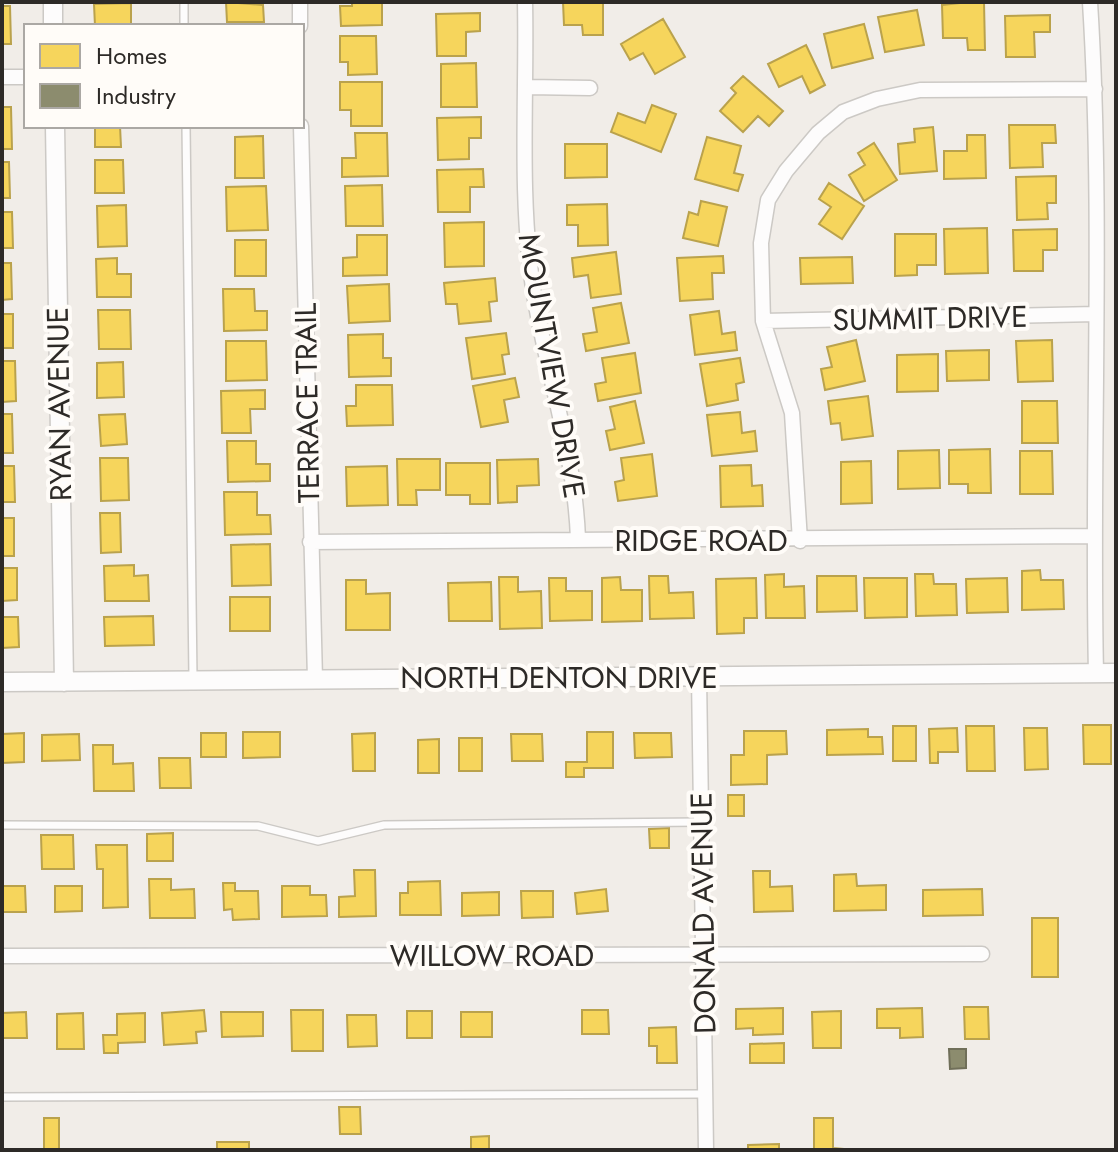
<svg xmlns="http://www.w3.org/2000/svg" width="1118" height="1152" font-family="Jost,sans-serif">
	<rect width="100%" height="100%" fill="#f1ede8"/>
	<!-- homes -->
	<path fill="#f6d55c" stroke="#baa24c" stroke-width="2" d="M 226,2 L 263,5 L 264,22 L 227,22 Z
		M 352,2 L 382,2 L 382,25 L 341,26 L 340,6 L 352,6 Z
		M 563,2 L 603,2 L 603,35 L 583,35 L 582,25 L 564,25 Z
		M 969,2 L 984,2 L 985,50 L 968,50 L 967,38 L 943,38 L 942,5 Z
		M 131,3 L 131,26 L 95,26 L 94,4 Z
		M 2,6 L 10,6 L 11,44 L 2,44 Z
		M 917,10 L 924,45 L 885,52 L 878,17 Z
		M 480,13 L 480,31 L 466,32 L 466,56 L 437,56 L 436,14 Z
		M 1050,15 L 1050,32 L 1034,32 L 1035,57 L 1006,57 L 1005,16 Z
		M 663,19 L 685,57 L 655,74 L 643,53 L 630,60 L 621,44 Z
		M 864,24 L 873,58 L 832,68 L 824,34 Z
		M 340,36 L 376,36 L 377,74 L 348,75 L 348,62 L 340,62 Z
		M 806,45 L 825,85 L 810,93 L 802,76 L 779,87 L 768,64 Z
		M 476,63 L 477,107 L 441,107 L 441,64 Z
		M 743,76 L 783,111 L 769,126 L 758,116 L 743,132 L 720,111 L 736,93 L 731,88 Z
		M 340,82 L 382,82 L 382,126 L 351,126 L 351,110 L 340,110 Z
		M 652,105 L 676,114 L 661,152 L 611,132 L 618,113 L 645,123 Z
		M 2,107 L 11,107 L 12,149 L 2,149 Z
		M 481,117 L 481,138 L 469,138 L 469,159 L 438,160 L 437,118 Z
		M 1009,125 L 1055,125 L 1056,143 L 1042,143 L 1043,167 L 1010,168 Z
		M 95,126 L 120,126 L 121,147 L 95,147 Z
		M 933,127 L 937,171 L 900,174 L 898,144 L 915,142 L 914,129 Z
		M 355,133 L 387,133 L 388,176 L 342,177 L 342,158 L 356,158 Z
		M 967,135 L 985,135 L 986,178 L 944,179 L 944,151 L 967,151 Z
		M 263,136 L 264,178 L 235,178 L 235,137 Z
		M 707,137 L 741,146 L 734,173 L 743,175 L 738,191 L 695,179 Z
		M 874,143 L 897,180 L 864,201 L 849,175 L 865,165 L 858,153 Z
		M 565,144 L 607,144 L 607,177 L 565,178 Z
		M 95,160 L 123,160 L 124,193 L 95,193 Z
		M 2,162 L 9,162 L 10,198 L 2,198 Z
		M 483,169 L 484,187 L 470,187 L 470,212 L 438,212 L 437,170 Z
		M 1056,176 L 1056,203 L 1047,203 L 1048,219 L 1017,220 L 1016,177 Z
		M 829,183 L 864,206 L 842,239 L 819,224 L 831,207 L 819,199 Z
		M 382,185 L 383,226 L 346,226 L 345,186 Z
		M 266,186 L 268,230 L 227,231 L 226,187 Z
		M 701,201 L 727,207 L 718,246 L 683,238 L 689,212 L 698,215 Z
		M 607,204 L 608,245 L 578,246 L 578,225 L 567,225 L 567,205 Z
		M 126,205 L 127,246 L 98,247 L 97,206 Z
		M 2,212 L 12,212 L 13,248 L 2,248 Z
		M 484,222 L 484,266 L 445,267 L 444,223 Z
		M 987,228 L 988,273 L 945,274 L 944,229 Z
		M 1057,229 L 1057,250 L 1043,250 L 1043,271 L 1014,271 L 1013,230 Z
		M 895,234 L 936,234 L 936,265 L 917,265 L 917,275 L 895,276 Z
		M 357,235 L 387,235 L 387,275 L 343,276 L 343,258 L 357,257 Z
		M 235,240 L 266,240 L 266,276 L 235,276 Z
		M 616,252 L 621,294 L 591,298 L 588,275 L 574,277 L 572,258 Z
		M 723,256 L 724,273 L 712,273 L 713,299 L 680,301 L 677,258 Z
		M 852,257 L 853,283 L 801,284 L 800,258 Z
		M 117,258 L 117,274 L 131,274 L 131,297 L 97,297 L 96,259 Z
		M 2,263 L 11,263 L 12,299 L 2,300 Z
		M 495,278 L 497,301 L 489,302 L 491,321 L 459,324 L 457,304 L 446,304 L 444,283 Z
		M 389,284 L 390,321 L 349,323 L 347,286 Z
		M 223,289 L 254,289 L 255,311 L 267,311 L 267,330 L 224,331 Z
		M 621,303 L 629,343 L 586,351 L 583,334 L 597,332 L 593,308 Z
		M 98,310 L 130,310 L 131,349 L 99,349 Z
		M 719,311 L 722,334 L 735,332 L 737,350 L 695,355 L 690,315 Z
		M 2,314 L 13,314 L 13,348 L 2,348 Z
		M 506,333 L 509,354 L 502,355 L 505,374 L 472,379 L 466,338 Z
		M 383,334 L 383,358 L 391,358 L 391,376 L 349,377 L 348,335 Z
		M 856,340 L 865,381 L 825,390 L 821,369 L 832,367 L 827,347 Z
		M 1052,340 L 1053,381 L 1018,382 L 1016,341 Z
		M 226,341 L 266,341 L 267,380 L 226,381 Z
		M 989,350 L 989,380 L 947,381 L 946,351 Z
		M 635,353 L 641,393 L 598,401 L 595,384 L 606,382 L 602,358 Z
		M 938,354 L 938,391 L 897,392 L 897,355 Z
		M 740,358 L 744,382 L 736,384 L 738,400 L 707,406 L 700,364 Z
		M 2,361 L 15,361 L 16,401 L 2,402 Z
		M 123,362 L 124,397 L 97,398 L 97,363 Z
		M 515,378 L 519,397 L 504,400 L 508,422 L 481,427 L 473,386 Z
		M 356,385 L 392,385 L 393,425 L 347,426 L 346,406 L 356,406 Z
		M 265,390 L 265,409 L 250,409 L 251,433 L 222,433 L 221,391 Z
		M 868,396 L 873,436 L 842,440 L 840,423 L 831,424 L 828,401 Z
		M 635,401 L 644,443 L 610,450 L 606,431 L 615,429 L 610,407 Z
		M 1022,401 L 1057,401 L 1058,443 L 1022,443 Z
		M 740,412 L 742,433 L 755,431 L 757,451 L 712,456 L 707,415 Z
		M 2,414 L 12,414 L 13,453 L 2,453 Z
		M 125,414 L 127,444 L 101,446 L 99,415 Z
		M 227,441 L 256,441 L 256,464 L 270,464 L 270,481 L 228,482 Z
		M 990,449 L 991,493 L 968,493 L 968,484 L 949,484 L 949,450 Z
		M 939,450 L 940,488 L 898,489 L 898,451 Z
		M 1020,451 L 1052,451 L 1053,494 L 1020,494 Z
		M 652,454 L 657,496 L 618,501 L 615,482 L 624,480 L 621,458 Z
		M 100,458 L 128,458 L 129,500 L 101,501 Z
		M 397,459 L 440,459 L 440,490 L 416,490 L 417,505 L 398,505 Z
		M 538,459 L 539,485 L 517,486 L 517,502 L 498,503 L 497,460 Z
		M 871,461 L 872,503 L 841,504 L 841,462 Z
		M 446,463 L 490,463 L 490,504 L 470,504 L 470,495 L 446,495 Z
		M 751,465 L 752,486 L 762,485 L 763,506 L 721,507 L 720,466 Z
		M 2,466 L 14,466 L 15,502 L 2,502 Z
		M 387,466 L 388,505 L 347,506 L 346,467 Z
		M 224,492 L 257,492 L 257,515 L 270,515 L 271,534 L 225,535 Z
		M 100,513 L 120,513 L 121,552 L 101,553 Z
		M 2,518 L 14,518 L 14,556 L 2,556 Z
		M 270,544 L 271,585 L 232,586 L 231,545 Z
		M 134,565 L 134,576 L 148,575 L 149,601 L 105,601 L 104,566 Z
		M 2,568 L 17,568 L 17,600 L 2,601 Z
		M 1040,570 L 1041,580 L 1063,580 L 1064,609 L 1022,610 L 1022,571 Z
		M 784,574 L 784,587 L 804,586 L 805,618 L 766,618 L 765,575 Z
		M 915,574 L 933,574 L 934,584 L 956,584 L 957,615 L 916,616 Z
		M 649,576 L 668,576 L 669,593 L 693,592 L 694,618 L 650,619 Z
		M 817,576 L 856,576 L 857,611 L 817,612 Z
		M 499,577 L 518,577 L 518,592 L 541,591 L 542,628 L 500,629 Z
		M 620,577 L 621,590 L 642,590 L 642,621 L 602,622 L 602,578 Z
		M 549,578 L 566,578 L 566,591 L 592,591 L 592,620 L 550,621 Z
		M 756,578 L 757,618 L 744,618 L 744,633 L 717,634 L 716,579 Z
		M 864,578 L 907,578 L 907,617 L 865,618 Z
		M 1007,578 L 1008,612 L 967,613 L 966,579 Z
		M 346,580 L 366,580 L 366,594 L 390,593 L 390,630 L 346,630 Z
		M 491,582 L 492,621 L 449,621 L 448,583 Z
		M 230,597 L 270,597 L 270,631 L 230,631 Z
		M 153,616 L 154,645 L 105,646 L 104,617 Z
		M 2,617 L 18,617 L 19,647 L 2,648 Z
		M 1083,725 L 1111,725 L 1111,764 L 1084,764 Z
		M 893,726 L 916,726 L 916,761 L 893,761 Z
		M 966,726 L 994,726 L 995,771 L 967,771 Z
		M 957,728 L 958,752 L 938,752 L 938,763 L 930,763 L 929,729 Z
		M 1024,728 L 1047,728 L 1048,769 L 1025,770 Z
		M 868,729 L 868,737 L 882,737 L 883,754 L 827,755 L 827,730 Z
		M 744,731 L 786,731 L 787,754 L 767,755 L 767,784 L 731,785 L 731,755 L 744,755 Z
		M 243,732 L 280,732 L 280,757 L 243,758 Z
		M 587,732 L 613,732 L 613,768 L 584,768 L 584,777 L 566,777 L 566,762 L 587,762 Z
		M 24,733 L 24,762 L 2,763 L 2,734 Z
		M 201,733 L 226,733 L 226,757 L 201,757 Z
		M 375,733 L 375,771 L 353,771 L 352,734 Z
		M 634,733 L 671,733 L 672,757 L 635,758 Z
		M 79,734 L 80,760 L 42,761 L 42,735 Z
		M 511,734 L 542,734 L 543,761 L 512,761 Z
		M 459,738 L 482,738 L 482,771 L 459,771 Z
		M 439,739 L 439,773 L 418,773 L 418,740 Z
		M 93,745 L 113,745 L 113,764 L 133,763 L 134,791 L 94,791 Z
		M 159,758 L 190,758 L 191,788 L 160,788 Z
		M 728,795 L 744,795 L 744,816 L 728,816 Z
		M 669,828 L 669,848 L 650,848 L 649,829 Z
		M 173,833 L 173,861 L 147,861 L 147,834 Z
		M 41,835 L 73,835 L 74,869 L 42,869 Z
		M 96,845 L 127,845 L 128,907 L 103,908 L 103,869 L 97,869 Z
		M 354,870 L 375,870 L 376,916 L 339,917 L 339,897 L 355,896 Z
		M 753,871 L 770,871 L 770,887 L 792,886 L 793,911 L 754,912 Z
		M 856,874 L 857,886 L 886,885 L 886,910 L 834,911 L 834,875 Z
		M 149,879 L 171,879 L 171,890 L 194,889 L 195,918 L 150,918 Z
		M 440,881 L 441,915 L 400,915 L 400,893 L 408,893 L 408,882 Z
		M 223,883 L 235,883 L 235,891 L 258,891 L 259,919 L 233,920 L 232,909 L 224,910 Z
		M 2,886 L 25,886 L 26,912 L 2,912 Z
		M 55,886 L 82,886 L 82,911 L 55,912 Z
		M 282,886 L 310,886 L 310,895 L 326,895 L 327,916 L 282,917 Z
		M 606,889 L 608,911 L 577,914 L 575,893 Z
		M 982,889 L 983,915 L 923,916 L 923,890 Z
		M 521,891 L 553,891 L 553,917 L 522,918 Z
		M 499,892 L 499,915 L 462,916 L 462,893 Z
		M 1032,918 L 1058,918 L 1058,977 L 1032,977 Z
		M 964,1007 L 988,1007 L 989,1039 L 965,1039 Z
		M 783,1008 L 783,1034 L 753,1035 L 753,1028 L 736,1029 L 736,1009 Z
		M 922,1008 L 923,1037 L 900,1038 L 900,1028 L 877,1028 L 877,1009 Z
		M 204,1010 L 206,1031 L 196,1032 L 197,1043 L 164,1045 L 162,1013 Z
		M 291,1010 L 323,1010 L 323,1051 L 292,1051 Z
		M 582,1010 L 608,1010 L 609,1034 L 582,1034 Z
		M 407,1011 L 432,1011 L 432,1038 L 407,1038 Z
		M 841,1011 L 841,1048 L 813,1048 L 812,1012 Z
		M 26,1012 L 27,1038 L 2,1038 L 2,1013 Z
		M 221,1012 L 263,1012 L 263,1036 L 222,1037 Z
		M 461,1012 L 492,1012 L 492,1037 L 461,1037 Z
		M 83,1013 L 84,1049 L 57,1049 L 57,1014 Z
		M 145,1013 L 145,1042 L 118,1043 L 118,1053 L 104,1053 L 103,1035 L 117,1035 L 117,1014 Z
		M 347,1015 L 376,1015 L 377,1046 L 348,1047 Z
		M 676,1027 L 677,1063 L 657,1063 L 657,1046 L 649,1046 L 649,1028 Z
		M 784,1043 L 784,1063 L 750,1063 L 750,1044 Z
		M 339,1107 L 360,1107 L 361,1134 L 340,1134 Z
		M 44,1118 L 59,1118 L 59,1149 L 44,1149 Z
		M 814,1118 L 833,1118 L 833,1148 L 855,1150 L 814,1150 Z
		M 489,1136 L 489,1150 L 471,1150 L 471,1137 Z
		M 217,1142 L 249,1142 L 249,1150 L 217,1150 Z
		M 779,1144 L 779,1150 L 748,1150 L 748,1145 Z"/>
	<!-- industry -->
	<path fill="#8c8c6e" stroke="#706f59" stroke-width="2" d="M 949,1049 L 966,1049 L 966,1068 L 950,1069 Z"/>
	<g fill="none" stroke-linecap="round" stroke-linejoin="round">
		<!-- service casing -->
		<g stroke="#ccc9c5" stroke-width="10">
			<path id="service" d="M 184,2 L 184,26
				M 186,126 L 193,678
				M 2,825 L 258,826 L 318,841 L 384,825 L 701,822
				M 2,1097 L 705,1094"/>
		</g>
		<!-- minor casing -->
		<g stroke="#ccc9c5" stroke-width="17">
			<path id="minor" d="M 525,2 C 527,97 519,193 533,288 C 546,372 575,453 578,539
				M 1090,2 C 1104,225 1091,449 1096,673
				M 300,26 L 300,2
				M 2,77 L 26,77
				M 528,87 L 590,88
				M 301,126 L 315,679
				M 763,321 L 1096,314
				M 800,541 L 792,413 L 763,321 L 761,243 L 768,200 L 786,171 L 818,133 L 843,112 L 877,99 L 920,90 L 1095,89
				M 310,542 L 1093,536
				M 699,676 L 706,1150
				M 2,956 L 982,954"/>
		</g>
		<!-- tertiary casing -->
		<g stroke="#ccc9c5" stroke-width="21">
			<path id="tertiary" d="M 53,2 L 53,26
				M 55,126 L 64,682
				M 2,682 L 1116,673"/>
		</g>
		<!-- service -->
		<use href="#service" stroke="#fdfcfc" stroke-width="7"/>
		<!-- minor -->
		<use href="#minor" stroke="#fdfcfc" stroke-width="14"/>
		<!-- tertiary -->
		<use href="#tertiary" stroke="#fdfcfc" stroke-width="18"/>
	</g>
	<g text-anchor="middle" dominant-baseline="central" stroke-width="8" stroke-linejoin="round" paint-order="stroke">
		<!-- street labels -->
		<g font-size="30" fill="#2d2a27" stroke="#fffcf8">
			<text transform="translate(930 318) rotate(-1)">SUMMIT DRIVE</text>
			<text transform="translate(552 366) rotate(80)">MOUNTVIEW DRIVE</text>
			<text transform="translate(307 403) rotate(-91)">TERRACE TRAIL</text>
			<text transform="translate(59 404) rotate(-91)">RYAN AVENUE</text>
			<text x="701" y="540">RIDGE ROAD</text>
			<text x="559" y="677">NORTH DENTON DRIVE</text>
			<text transform="translate(703 913) rotate(-91)">DONALD AVENUE</text>
			<text x="492" y="955">WILLOW ROAD</text>
		</g>
	</g>
	<!-- border -->
	<rect width="1118" height="1152" fill="none" stroke="#2d2a27" stroke-width="8"/>
	<!-- legend -->
	<rect x="24" y="24" width="280" height="104" fill="#fffcf8" stroke="#aba8a4" stroke-width="2"/>
	<rect x="40" y="44" width="40" height="24" fill="#f6d55c" stroke="#aba8a4" stroke-width="2"/>
	<text x="96" y="64" font-size="24" fill="#2d2a27">Homes</text>
	<rect x="40" y="84" width="40" height="24" fill="#8c8c6e" stroke="#aba8a4" stroke-width="2"/>
	<text x="96" y="104" font-size="24" fill="#2d2a27">Industry</text>
</svg>
